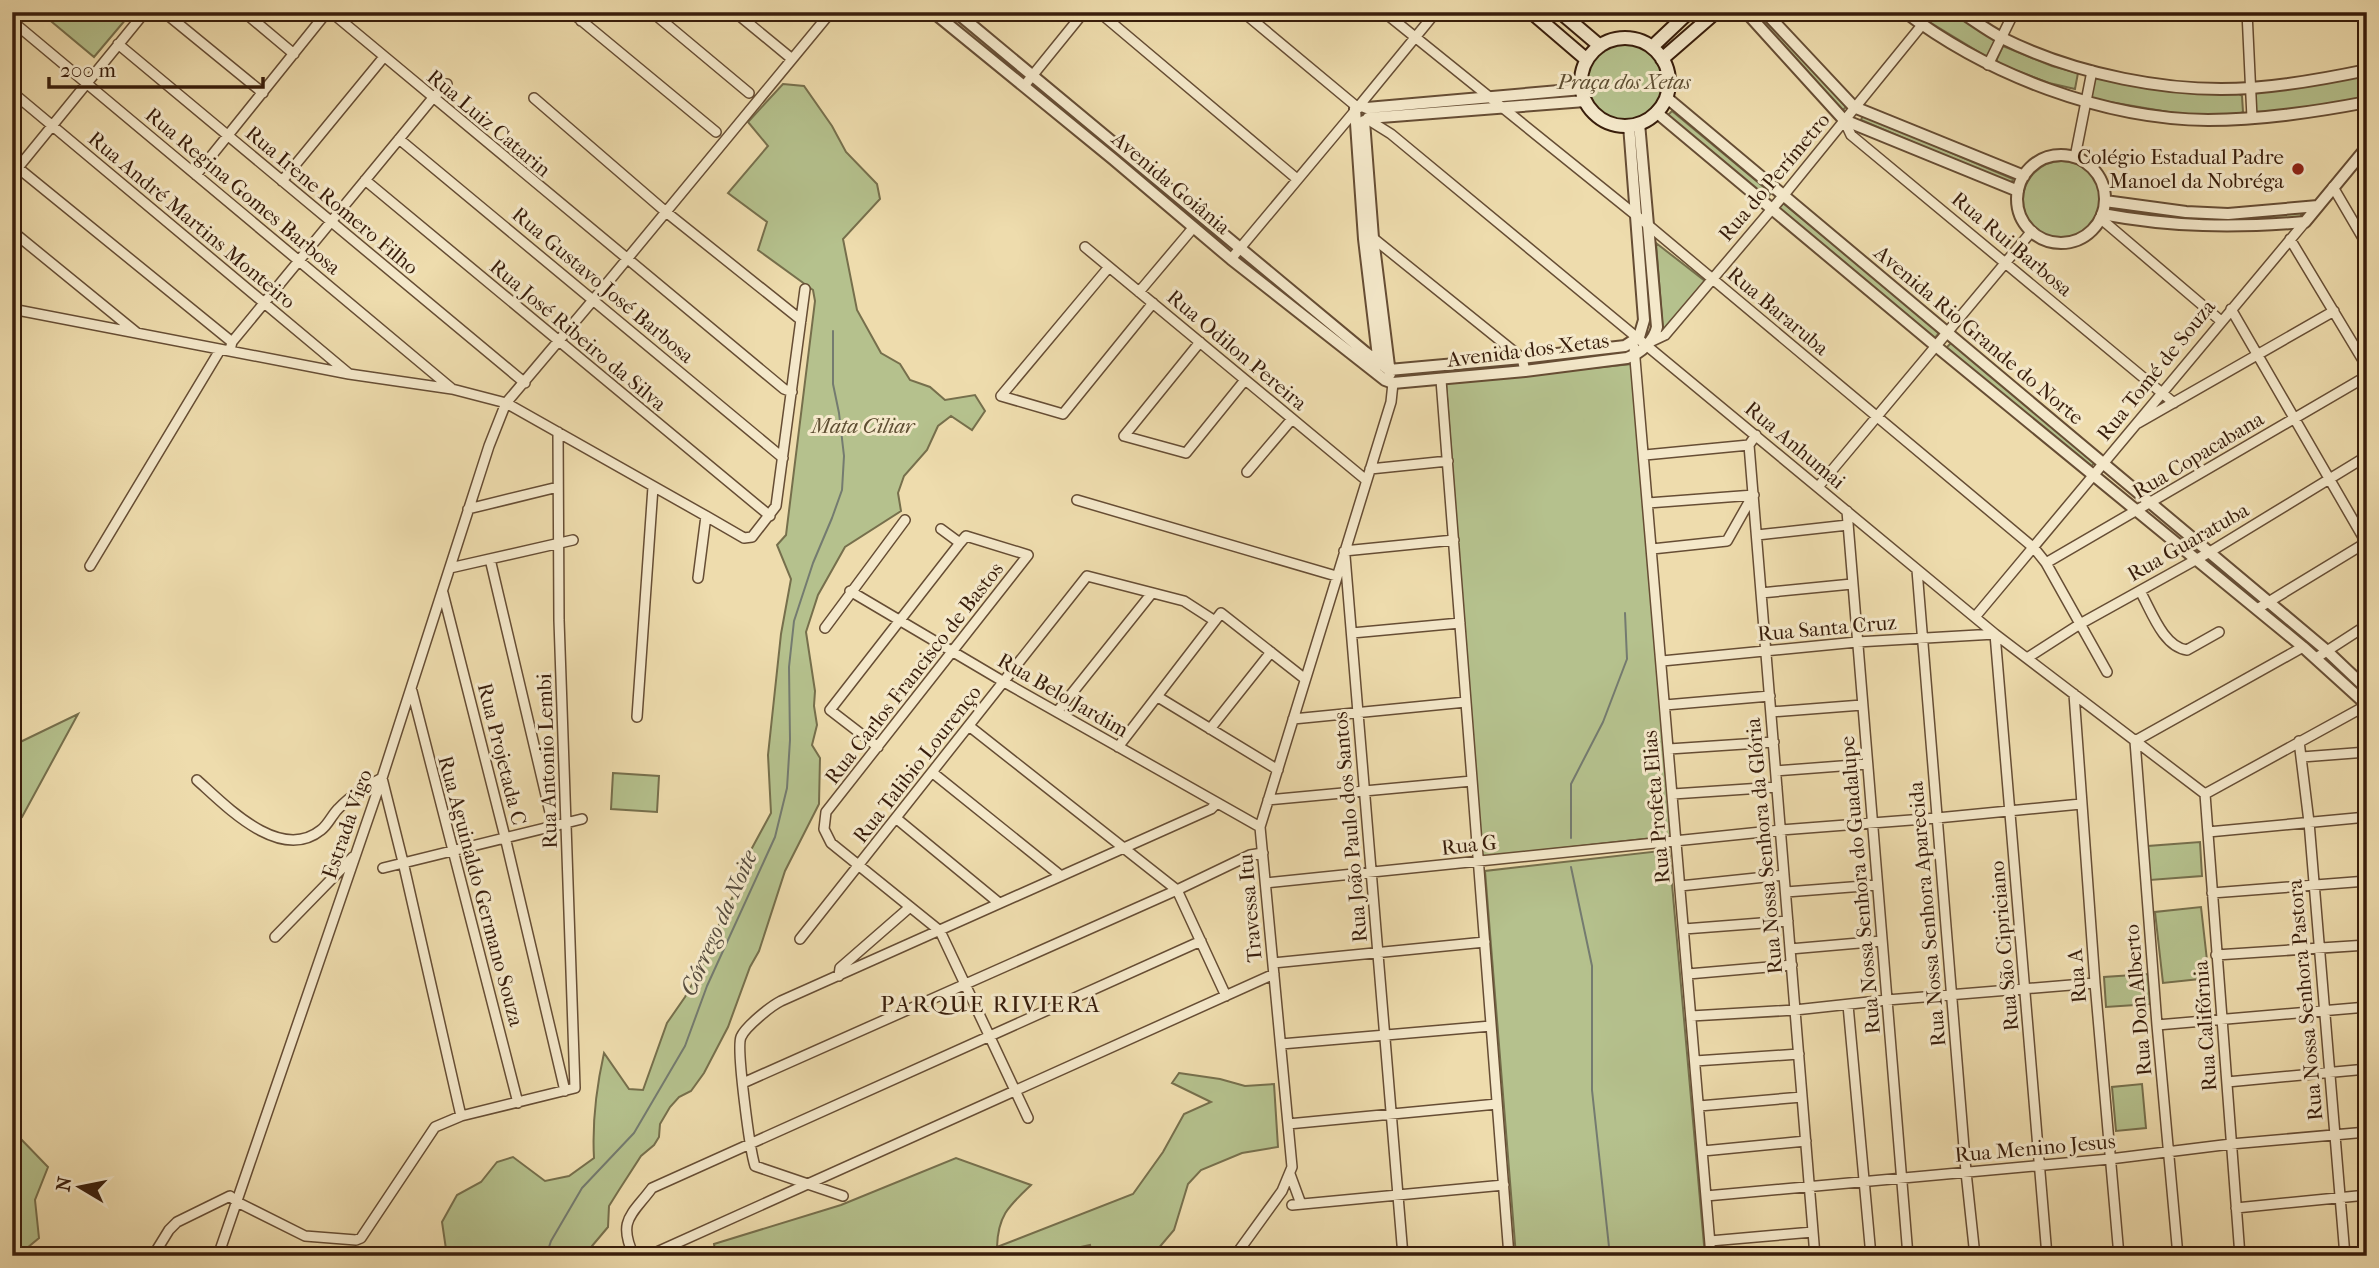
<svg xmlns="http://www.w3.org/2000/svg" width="2379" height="1268" font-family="'IM FELL French Canon',serif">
	<rect width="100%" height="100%" fill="#eedcad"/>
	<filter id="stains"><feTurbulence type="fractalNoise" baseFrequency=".00286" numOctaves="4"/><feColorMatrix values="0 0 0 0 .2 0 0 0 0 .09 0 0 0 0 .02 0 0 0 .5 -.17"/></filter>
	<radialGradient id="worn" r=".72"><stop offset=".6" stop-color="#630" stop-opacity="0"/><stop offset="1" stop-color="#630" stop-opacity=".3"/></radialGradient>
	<!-- green -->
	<path fill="#b5c18d" stroke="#766f4c" stroke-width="2" d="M 40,12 L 132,12 L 94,57 Z
		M 1751,12 L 1759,12 L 1846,107 L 1842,111 Z
		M 1913,12 L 1954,12 L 1997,37 L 1987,57 Z
		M1585 82a39 39 0 1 1 78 0a39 39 0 1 1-78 0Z
		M 2003,46 L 2052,66 L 2078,73 L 2075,89 L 2049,83 L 1997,63 L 1997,59 Z
		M 2367,73 L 2367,98 L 2311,108 L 2255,114 L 2254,93 Z
		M 2097,78 C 2144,89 2191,94 2239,94 L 2242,96 L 2243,112 L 2237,115 L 2180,114 L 2092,99 L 2090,96 L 2094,80 Z
		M 783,84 L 804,86 L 832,126 L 846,152 L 877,184 L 880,199 L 843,239 L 857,310 L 881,353 L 900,364 L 910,380 L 930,387 L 945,400 L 975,395 L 985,411 L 972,430 L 951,416 L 938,426 L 927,450 L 904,476 L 898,493 L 901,511 L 845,547 L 818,595 L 806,632 L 815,691 L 814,706 L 817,725 L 812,745 L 820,758 L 819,804 L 785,871 L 759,951 L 750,967 L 728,1027 L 704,1073 L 691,1091 L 679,1097 L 670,1107 L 660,1124 L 659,1137 L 654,1145 L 641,1156 L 619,1190 L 609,1206 L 608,1227 L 592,1246 L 596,1256 L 447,1256 L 442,1222 L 457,1195 L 481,1182 L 497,1162 L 513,1157 L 545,1181 L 569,1176 L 594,1158 C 592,1122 596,1089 604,1053 L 629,1089 L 643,1090 L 667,1023 L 685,997 L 702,966 L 714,935 L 736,890 L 745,861 L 771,813 L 768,755 L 781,634 L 791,579 L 777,545 L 786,535 L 815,301 L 813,290 L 758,250 L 767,222 L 728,193 L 768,146 L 748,122 Z
		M 1672,111 L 1771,193 L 1766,200 L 1667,116 Z
		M 1863,115 L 2013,179 L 2011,184 L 1861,120 Z
		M2023 200a39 39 0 1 1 78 0a39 39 0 1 1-78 0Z
		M 1783,203 L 1940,332 L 1934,339 L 1778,209 Z
		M 2115,208 L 2301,212 L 2301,218 L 2239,222 L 2161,219 L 2113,211 Z
		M 1656,243 L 1705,281 L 1663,332 Z
		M 1952,342 L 2094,463 L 2089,470 L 1946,348 Z
		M 1632,364 L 1671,836 L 1481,857 L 1446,383 Z
		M 78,714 L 22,817 L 12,814 L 12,746 Z
		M 613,773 L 659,776 L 657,812 L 611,809 Z
		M 2200,842 L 2202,876 L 2150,880 L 2148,846 Z
		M 1669,850 L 1705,1256 L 1516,1256 L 1485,871 Z
		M 2201,907 L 2209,978 L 2163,983 L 2155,912 Z
		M 2148,974 L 2150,1004 L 2106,1007 L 2104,977 Z
		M 1179,1073 L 1220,1079 L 1245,1086 L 1274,1084 L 1278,1147 L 1242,1153 L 1201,1170 L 1188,1184 L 1174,1230 L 1152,1256 L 1126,1256 L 1124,1251 L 1119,1256 L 1092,1256 L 1090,1245 L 1040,1256 L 716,1256 L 714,1244 L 841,1205 L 956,1158 L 1031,1185 C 1009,1206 998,1215 997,1247 L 1133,1194 L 1163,1152 L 1184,1114 L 1211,1102 L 1172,1083 Z
		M 2142,1084 L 2146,1128 L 2116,1131 L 2112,1087 Z
		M 12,1110 L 16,1111 L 18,1136 L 48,1167 L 35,1200 L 39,1238 L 21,1253 L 12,1252 Z"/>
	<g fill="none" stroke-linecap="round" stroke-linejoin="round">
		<!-- stream -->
		<path stroke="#747b70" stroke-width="2" d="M 1571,838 L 1571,784 L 1603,722 L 1627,659 L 1625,613
			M 1571,867 L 1592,966 L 1592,1090 L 1610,1256
			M 546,1256 L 551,1241 L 582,1188 L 634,1133 L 685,1046 L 707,986 L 775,837 L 787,788 L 790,740 L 789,667 L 794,621 L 813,563 L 832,518 L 842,490 L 844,456 L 839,413 L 833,384 L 833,331"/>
		<!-- minor casing -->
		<g stroke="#664d34" stroke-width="12">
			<path id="minor" d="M 164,12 L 263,93
				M 244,12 L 294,54
				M 331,12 L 784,389 L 792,392
				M 571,12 L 716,132
				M 652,12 L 749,93
				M 735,12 L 792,59
				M 1099,12 L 1297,179
				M 1243,12 L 1357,107
				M 1384,12 L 1648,225 L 2034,548 L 2046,563 L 2107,672
				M 2247,12 L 2252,118
				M 12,21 L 451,388
				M 581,21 L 588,12
				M 118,44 L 525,383
				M 1988,65 L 2014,12
				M 1024,86 L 1084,12
				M 12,92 L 348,373
				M 534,98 L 666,212 L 801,320
				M 1359,106 L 1436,12
				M 1367,119 L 1391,134 L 1995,634 L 2205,794
				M 1844,120 L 1851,135 L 2174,403
				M 399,139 L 783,458
				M 2075,157 L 2092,71
				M 12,163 L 232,342 L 231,346
				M 12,175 L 145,12
				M 196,175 L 327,12
				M 365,180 L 770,516
				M 282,181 L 383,58
				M 2333,187 L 2367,245
				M 2100,218 L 2221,321
				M 12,231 L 137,333
				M 1369,238 L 1373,238 L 1522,358 L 1525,371
				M 2290,239 L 2367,367
				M 1085,247 L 1366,480
				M 1231,259 L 1354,112
				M 1109,267 L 1001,396 L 1063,414 L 1153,303
				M 1139,292 L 1193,228
				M 12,309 L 349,374 L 452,389 L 506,403 L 706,516 L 698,578
				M 2231,309 L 2367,544
				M 232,342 L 432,99 L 447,84
				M 1200,342 L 1124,436 L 1186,453 L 1245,380
				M 1648,343 L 1665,335 L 1783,196 L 1922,25
				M 1634,347 L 1711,1256
				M 1441,380 L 1509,1256
				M 2138,423 L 2334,311
				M 1756,435 L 1749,445 L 1815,1256
				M 1645,455 L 1749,445
				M 1370,469 L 1448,461
				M 1247,472 L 1292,419
				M 1818,487 L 2032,231
				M 1077,500 L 1336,576
				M 1648,503 L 1754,495
				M 468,509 L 558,487
				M 1847,511 L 1908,1256
				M 706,516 L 744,538 L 752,537 L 776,506 L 805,289
				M 941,529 L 960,543
				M 1757,535 L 1848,525
				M 1652,549 L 1727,541 L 1753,495
				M 1344,551 L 1454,540
				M 1345,556 L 1403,1256
				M 490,559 L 553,825
				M 2046,563 L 2367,376
				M 90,566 L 220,350
				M 450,568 L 573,540
				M 1917,570 L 1966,1172 L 1975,1256
				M 850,591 L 1004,682 L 1260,827
				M 2140,591 C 2151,610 2163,647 2187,650 L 2219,632
				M 443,593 L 505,837 L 565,1091
				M 1761,593 L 1852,584
				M 2257,609 L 2367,542
				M 1975,617 L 2305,222
				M 825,628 L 905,520
				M 1352,633 L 1460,623
				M 1995,634 L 2047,1256
				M 2027,658 L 2080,624 L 2208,553 L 2367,456
				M 2316,658 L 2367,625
				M 1662,661 L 1857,642 L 1995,634
				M 412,691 L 518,1103
				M 2074,694 L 2095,983 L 2119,1256
				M 1158,697 L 1278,770
				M 1665,705 L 1770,696
				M 1057,712 L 1152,593
				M 1771,712 L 1862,705
				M 637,717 L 653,487
				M 1293,719 L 1466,702
				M 969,726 L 1177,890 L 1226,996
				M 1210,729 L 1271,652
				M 2299,741 L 2309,822 L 2345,1256
				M 878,747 L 830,710 L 960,543 L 966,536 L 1028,555 L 826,812 L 824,829 L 831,843 L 940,931 L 1028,1118
				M 1118,747 L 1221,613 L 1305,679
				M 1669,749 L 1774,742
				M 2302,757 L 2367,752
				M 1776,771 L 1867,764
				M 933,773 L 1061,876
				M 197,780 C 226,806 280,863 321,830 C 328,825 332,815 338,809 C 351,795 365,787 382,778 L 403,862 L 461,1116
				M 1673,794 L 1777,787
				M 2205,794 L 2240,1256
				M 2205,794 L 2367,705
				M 1268,800 L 1472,781
				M 897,819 L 999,903
				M 2208,832 L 2367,817
				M 383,868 L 582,819
				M 1266,883 L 1781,830 L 1937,818 L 2081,804
				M 1680,886 L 1784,875
				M 1786,892 L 1877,885
				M 2212,893 L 2367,881
				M 1684,929 L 1788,921
				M 275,937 L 353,857
				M 800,939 L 1087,576 L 1184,601 L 1215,621
				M 1790,949 L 1882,941
				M 2216,955 L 2367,945
				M 1273,963 L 1485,942
				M 1688,974 L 1792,965
				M 839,976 L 840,968 L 910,907
				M 1848,1005 L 1871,1256
				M 1691,1016 L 1795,1010 L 1887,1000 L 2095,983
				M 2157,1025 L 2367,1007
				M 1281,1044 L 1491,1026
				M 1695,1061 L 1799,1054
				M 2227,1082 L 2367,1069
				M 743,1083 L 1177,890 L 1250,855 L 1263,853
				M 1699,1106 L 1802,1097
				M 1288,1124 L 1497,1104
				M 1703,1151 L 1806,1141
				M 1290,1174 L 1301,1204
				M 843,1196 L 755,1166 C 750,1151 736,1048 741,1037 C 745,1027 771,1006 781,1001 L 1211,809 L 1217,803
				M 1706,1196 L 2110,1159 L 2231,1144 L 2367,1132
				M 1292,1205 L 1504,1185
				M 2236,1208 L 2367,1195
				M 1710,1241 L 1813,1232
				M 153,1256 L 169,1230 L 177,1222 L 230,1196 L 237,1202 L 305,1236 L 356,1240 L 361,1238 L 435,1127 L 461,1116 L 575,1088 L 559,620 L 558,432
				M 218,1256 L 382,778 L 489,446 L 506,403 L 594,299 L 831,12
				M 634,1256 C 617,1220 632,1215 652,1188 L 1201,941
				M 648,1256 L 1274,974
				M 1235,1256 L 1282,1191 L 1292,1167 L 1260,827 L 1391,402 L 1393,383
				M 2178,1256 L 2157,1025 L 2135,741 L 2303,647"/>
		</g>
		<!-- tertiary casing -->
		<g stroke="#664d34" stroke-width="14">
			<path id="tertiary" d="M 933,12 L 1113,159 L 1231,259 L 1385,380 L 1393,383 L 1525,371 L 1627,358 C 1641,353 1654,341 1657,327 L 1639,123
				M 956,12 L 1365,352 L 1389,370 L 1522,358 L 1625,346 L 1639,337 L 1644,320 L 1629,125
				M 1746,12 L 1844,120 L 2018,191
				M 1765,12 L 1854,107 L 2024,176
				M 1905,12 C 1988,75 2103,119 2208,120 C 2261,120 2315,112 2367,102
				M 1961,12 C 1975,21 1988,31 2002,38 C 2074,74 2171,94 2251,88 C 2290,85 2329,78 2367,70
				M 1666,97 L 2326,650 L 2367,689
				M 1656,112 L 1937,347 L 2303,647 L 2367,705
				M 1368,118 L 1585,101
				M 1364,121 L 1373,238 L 1390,374
				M2017 199a44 44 0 1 1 88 0a44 44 0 1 1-88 0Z
				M 2105,201 L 2186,212 L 2228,214 L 2318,206
				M 2102,214 C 2172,227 2234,228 2305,222 L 2367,147
				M 1379,365 L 1364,239 L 1355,109 L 1362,106 L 1367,108 L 1582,89"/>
		</g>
		<!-- secondary casing -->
		<g stroke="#381d0b" stroke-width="16">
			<path id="secondary" d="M 1531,12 L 1587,60
				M 1560,12 L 1600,46
				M1581 82a44 44 0 1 1 88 0a44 44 0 1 1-88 0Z
				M 1652,47 L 1689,12
				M 1662,59 L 1716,12"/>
		</g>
		<!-- minor -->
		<use href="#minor" stroke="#f4e8ca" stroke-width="9"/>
		<!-- tertiary -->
		<use href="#tertiary" stroke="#f4e8ca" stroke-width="10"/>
		<!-- secondary -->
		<use href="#secondary" stroke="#f4e8ca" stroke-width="12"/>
	</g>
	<!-- markers -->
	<circle fill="#8f2418" stroke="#f4e8ca" stroke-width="2.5" cx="2298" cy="169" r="7"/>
	<g text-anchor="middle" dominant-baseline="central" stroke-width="6" stroke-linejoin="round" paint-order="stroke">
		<!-- park labels -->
		<g font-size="21" font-style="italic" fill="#5e4e32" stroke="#f4e8ca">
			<text x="1624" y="82">Praça dos Xetas</text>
			<text x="863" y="426">Mata Ciliar</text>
		</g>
		<!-- street labels -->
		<g font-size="21" fill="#381d0b" stroke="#f4e8ca">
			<text transform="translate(489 123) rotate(40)">Rua Luiz Catarin</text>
			<text transform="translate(1774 177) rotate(-50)">Rua do Perímetro</text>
			<text transform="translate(1171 183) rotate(40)">Avenida Goiânia</text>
			<text transform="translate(243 191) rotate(40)">Rua Regina Gomes Barbosa</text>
			<text transform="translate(332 200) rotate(40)">Rua Irene Romero Filho</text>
			<text transform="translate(192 220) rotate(40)">Rua André Martins Monteiro</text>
			<text transform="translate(2012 244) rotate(40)">Rua Rui Barbosa</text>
			<text transform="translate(603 285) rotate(40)">Rua Gustavo José Barbosa</text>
			<text transform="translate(1778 311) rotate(40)">Rua Bararuba</text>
			<text transform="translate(578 335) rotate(40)">Rua José Ribeiro da Silva</text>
			<text transform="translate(1979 335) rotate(40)">Avenida Rio Grande do Norte</text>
			<text transform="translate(1237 350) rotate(40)">Rua Odilon Pereira</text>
			<text transform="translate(1528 350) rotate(-7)">Avenida dos Xetas</text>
			<text transform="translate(2156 370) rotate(-51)">Rua Tomé de Souza</text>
			<text transform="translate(1795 445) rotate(40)">Rua Anhumai</text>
			<text transform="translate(2198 455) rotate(-31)">Rua Copacabana</text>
			<text transform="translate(2188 542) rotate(-30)">Rua Guaratuba</text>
			<text transform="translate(1827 628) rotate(-5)">Rua Santa Cruz</text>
			<text transform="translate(914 673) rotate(-52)">Rua Carlos Francisco de Bastos</text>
			<text transform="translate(1063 695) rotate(30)">Rua Belo Jardim</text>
			<text transform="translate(502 754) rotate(76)">Rua Projetada C</text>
			<text transform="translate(547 761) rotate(-92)">Rua Antonio Lembi</text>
			<text transform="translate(917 764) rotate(-52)">Rua Talibio Lourenço</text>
			<text transform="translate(1656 807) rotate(-95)">Rua Profeta Elias</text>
			<text transform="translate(347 824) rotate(-71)">Estrada Vigo</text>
			<text transform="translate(1350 827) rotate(-95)">Rua João Paulo dos Santos</text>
			<text transform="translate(1469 845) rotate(-6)">Rua G</text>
			<text transform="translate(1764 846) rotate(-95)">Rua Nossa Senhora da Glória</text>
			<text transform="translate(1860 885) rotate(-95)">Rua Nossa Senhora do Guadalupe</text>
			<text transform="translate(481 891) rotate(75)">Rua Aguinaldo Germano Souza</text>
			<text transform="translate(1250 908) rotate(-95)">Travessa Itu</text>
			<text transform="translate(1927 914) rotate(-95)">Rua Nossa Senhora Aparecida</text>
			<text transform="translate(2004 946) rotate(-95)">Rua São Cipriciano</text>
			<text transform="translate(2077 976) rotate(-95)">Rua A</text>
			<text transform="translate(2138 1000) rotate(-95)">Rua Don Alberto</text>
			<text transform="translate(2305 1000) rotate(-95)">Rua Nossa Senhora Pastora</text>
			<text transform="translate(2205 1026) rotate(-94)">Rua Califórnia</text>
			<text transform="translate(2035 1148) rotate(-5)">Rua Menino Jesus</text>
		</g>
		<!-- poi labels -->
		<g font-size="21" fill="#381d0b" stroke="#f4e8ca" text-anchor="end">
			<text x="2284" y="157">Colégio Estadual Padre<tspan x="2284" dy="24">Manoel da Nobréga</tspan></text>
		</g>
		<!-- water labels -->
		<g font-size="23" font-style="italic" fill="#564c3e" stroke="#f4e8ca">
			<text transform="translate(719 923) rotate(-66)">Córrego da Noite</text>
		</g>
		<!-- neighbourhood labels -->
		<g font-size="23" letter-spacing="2" fill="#381d0b" stroke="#f4e8ca">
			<text x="991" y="1004">PARQUE RIVIERA</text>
		</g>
	</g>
	<!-- margin -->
	<rect width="2379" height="1268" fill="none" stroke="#eedcad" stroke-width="42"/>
	<rect x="14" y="14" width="2351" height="1240" fill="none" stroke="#381d0b" stroke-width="3.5"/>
	<rect x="21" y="21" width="2337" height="1226" fill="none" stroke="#381d0b" stroke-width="2"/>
	<!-- north arrow -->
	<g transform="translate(80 1187) rotate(280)" stroke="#f4e8ca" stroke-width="5" paint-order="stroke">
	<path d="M0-5L12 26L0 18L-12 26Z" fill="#381d0b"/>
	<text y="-10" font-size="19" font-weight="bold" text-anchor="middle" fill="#381d0b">N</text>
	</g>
	<!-- scale -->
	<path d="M49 77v10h214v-10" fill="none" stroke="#381d0b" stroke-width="3.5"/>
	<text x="60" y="77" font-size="21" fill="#381d0b" stroke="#f4e8ca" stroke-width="5" paint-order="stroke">200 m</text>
	<rect width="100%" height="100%" filter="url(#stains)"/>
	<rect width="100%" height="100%" fill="url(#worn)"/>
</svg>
